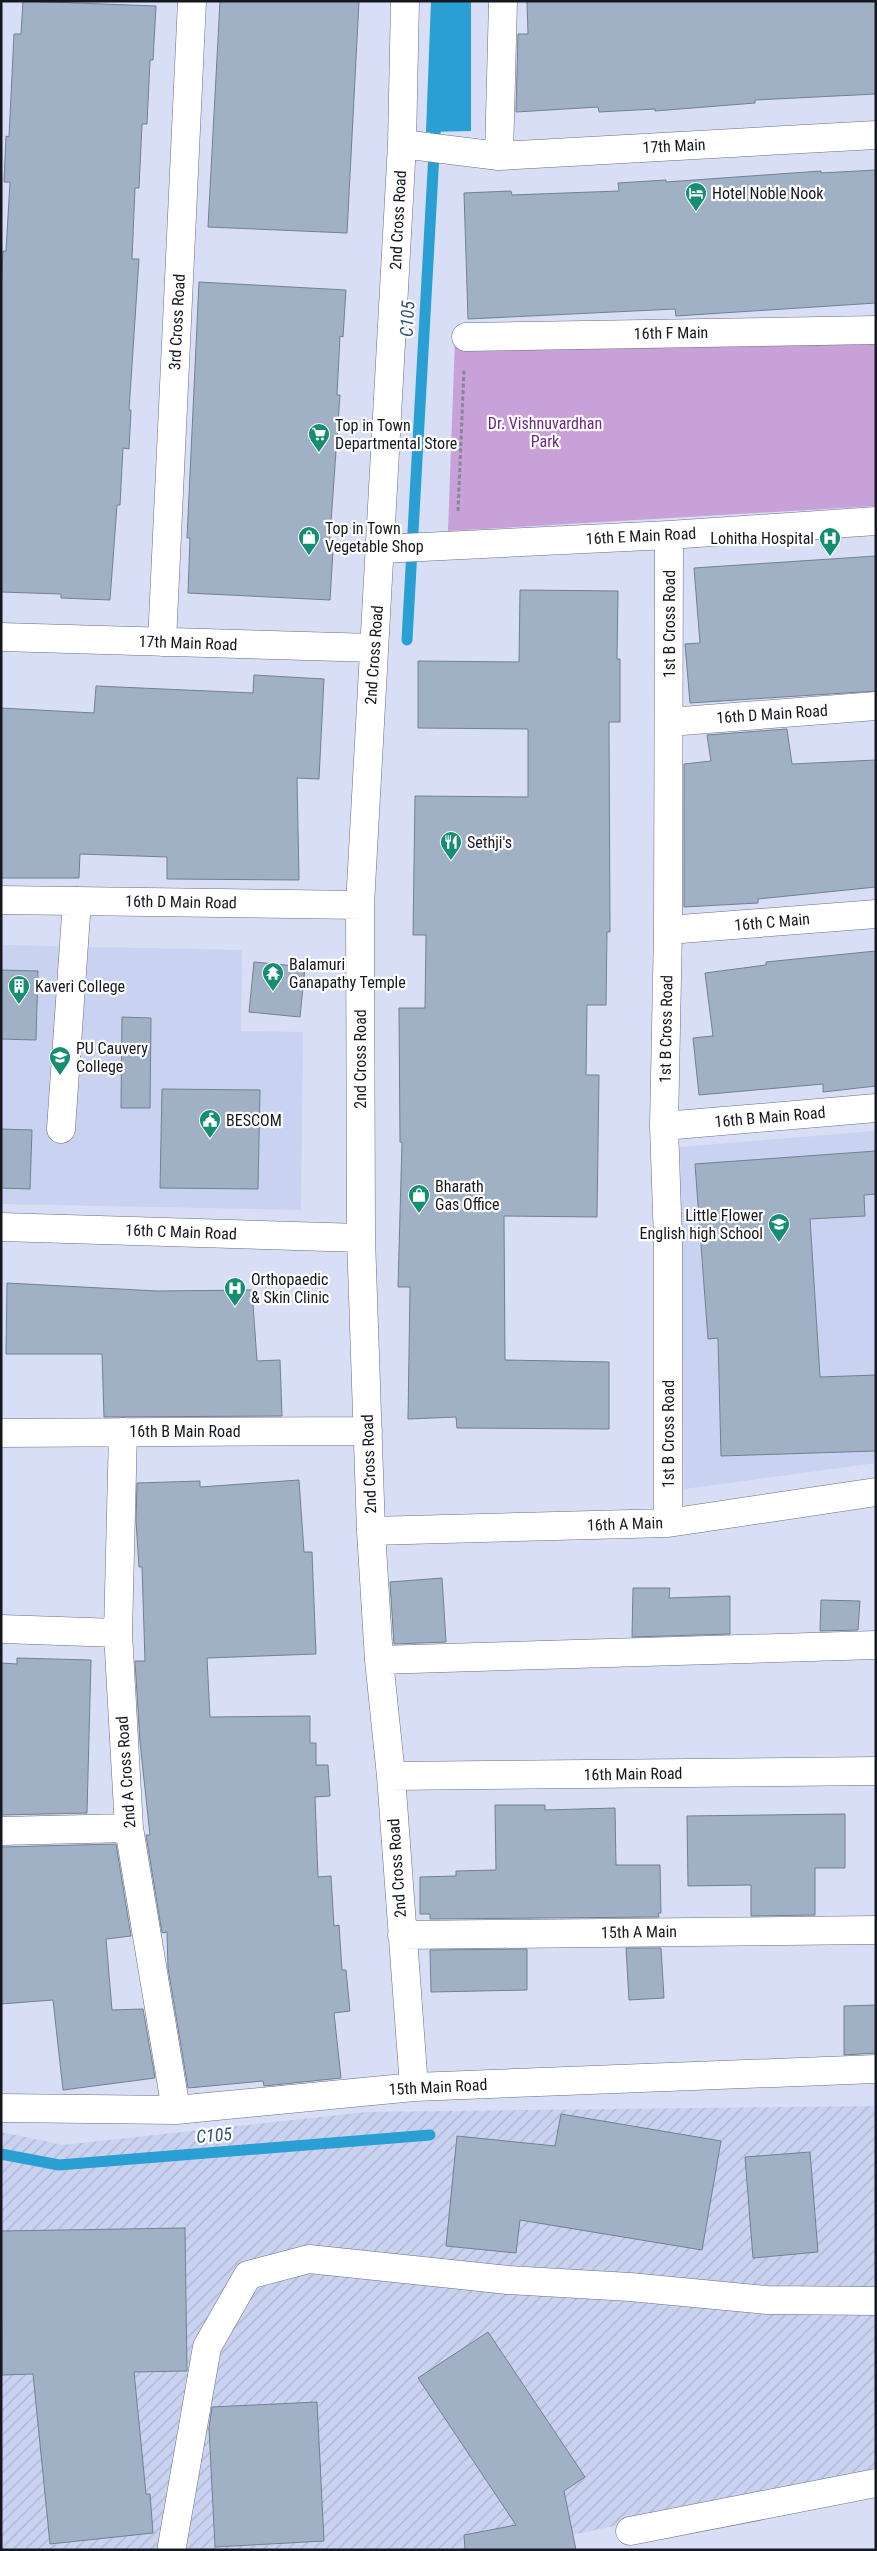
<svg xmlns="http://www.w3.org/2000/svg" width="877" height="2551" font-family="'Roboto Condensed',sans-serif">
	<defs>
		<pattern id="industrial-furrows" width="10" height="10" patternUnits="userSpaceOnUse" patternTransform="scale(1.25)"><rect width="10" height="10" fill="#cad2f1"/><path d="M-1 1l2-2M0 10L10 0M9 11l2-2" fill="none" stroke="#adb4ce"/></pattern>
	</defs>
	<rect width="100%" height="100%" fill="#d8def5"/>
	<!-- built -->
	<path fill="#cad2f1" d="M 1,945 L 242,950 L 241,1031 L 303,1032 L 301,1210 L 1,1204 Z
		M 876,1131 L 876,1463 L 684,1489 L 680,1147 Z"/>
	<!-- industrial -->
	<path fill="url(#industrial-furrows)" d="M 876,2106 L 876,2470 L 501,2550 L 1,2550 L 1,2132 L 63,2145 L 366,2112 Z"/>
	<!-- green -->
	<path fill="#c8a1d9" d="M 455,339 L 876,340 L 876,506 L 448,531 Z"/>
	<!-- water -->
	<path fill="#2a9fd3" d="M 431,1 L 471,1 L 471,131 L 426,132 Z"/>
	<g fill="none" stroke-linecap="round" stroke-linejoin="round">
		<!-- stream -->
		<path stroke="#2a9fd3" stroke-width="11" d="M 407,640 L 436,117
			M 1,2154 L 59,2165 L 430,2135"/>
	</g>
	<!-- building -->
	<path fill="#a1b1c5" stroke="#718092" d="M 23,1 L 156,6 L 153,60 L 150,60 L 147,124 L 142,124 L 139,188 L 135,188 L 132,259 L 139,259 L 129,410 L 131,410 L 129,449 L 123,448 L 120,505 L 117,505 L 110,600 L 61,598 L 61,594 L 1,592 L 1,294 L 3,251 L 6,251 L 10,182 L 4,182 L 6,136 L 9,137 L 14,34 L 21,34 Z
		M 220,1 L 359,1 L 347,233 L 208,227 Z
		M 527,1 L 876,1 L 876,94 L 755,100 L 755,103 L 655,111 L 655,109 L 599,112 L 598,107 L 516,112 L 518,34 L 528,34 Z
		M 876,170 L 876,303 L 676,316 L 675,309 L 468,319 L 464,193 L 511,191 L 512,195 L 619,191 L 618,183 L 666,180 L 666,182 L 821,171 L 821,173 Z
		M 199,282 L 346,290 L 343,337 L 340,336 L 337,395 L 340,395 L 329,550 L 333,550 L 330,600 L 188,593 L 190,538 L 187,538 Z
		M 876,556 L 876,691 L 690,703 L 685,644 L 700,643 L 694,568 Z
		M 520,590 L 618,591 L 617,659 L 620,659 L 620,722 L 609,722 L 610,932 L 607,932 L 606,1005 L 587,1005 L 586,1075 L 599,1075 L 597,1217 L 504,1216 L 505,1360 L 609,1362 L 609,1429 L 457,1428 L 456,1417 L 408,1419 L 410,1287 L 398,1287 L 402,1142 L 400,1142 L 399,1008 L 425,1008 L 426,935 L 413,935 L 415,796 L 528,797 L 528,729 L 418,728 L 418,661 L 519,662 Z
		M 254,675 L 324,679 L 319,779 L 297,778 L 299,880 L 167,879 L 167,857 L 80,854 L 79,878 L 1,878 L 1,708 L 94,713 L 96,686 L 253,693 Z
		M 787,729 L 792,764 L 876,760 L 876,887 L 758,899 L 758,903 L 684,907 L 684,764 L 711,761 L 707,735 Z
		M 876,951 L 876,1086 L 823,1092 L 823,1084 L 699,1095 L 693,1038 L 713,1036 L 705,973 L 766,965 L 766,962 Z
		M 254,962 L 305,967 L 300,1017 L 249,1012 Z
		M 1,970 L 38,971 L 36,1040 L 1,1039 Z
		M 122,1017 L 151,1018 L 150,1108 L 121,1108 Z
		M 162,1089 L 260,1090 L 258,1189 L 160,1188 Z
		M 1,1129 L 32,1130 L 30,1189 L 1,1188 Z
		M 876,1151 L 876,1194 L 864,1195 L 865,1216 L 810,1219 L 820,1377 L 876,1375 L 876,1451 L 721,1456 L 718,1338 L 708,1339 L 695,1164 Z
		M 7,1283 L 157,1291 L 252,1290 L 257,1361 L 280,1360 L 282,1416 L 104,1417 L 102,1354 L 6,1354 Z
		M 299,1480 L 304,1552 L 312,1552 L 316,1654 L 207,1658 L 210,1717 L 310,1716 L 310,1743 L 316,1743 L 316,1765 L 328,1765 L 330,1796 L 315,1797 L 318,1877 L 331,1876 L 334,1926 L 339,1925 L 342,1970 L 346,1970 L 350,2011 L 334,2013 L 341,2078 L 264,2086 L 263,2081 L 188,2088 L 168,1968 L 167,1932 L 162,1933 L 146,1835 L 150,1835 L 140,1742 L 135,1661 L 145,1661 L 142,1567 L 139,1567 L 136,1521 L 137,1483 L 200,1481 L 200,1487 Z
		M 442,1578 L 446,1642 L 394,1644 L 390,1582 Z
		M 633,1588 L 670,1588 L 669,1598 L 730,1596 L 730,1634 L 632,1637 Z
		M 821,1600 L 860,1601 L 858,1630 L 820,1631 Z
		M 17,1658 L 91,1660 L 87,1813 L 1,1815 L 1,1663 L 17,1664 Z
		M 495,1805 L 545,1805 L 545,1810 L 615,1808 L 616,1865 L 660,1865 L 661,1913 L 658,1913 L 659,1917 L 430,1919 L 430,1914 L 420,1914 L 420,1877 L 456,1876 L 456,1871 L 496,1870 Z
		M 845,1814 L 845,1868 L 815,1868 L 815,1915 L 751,1916 L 751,1885 L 688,1886 L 687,1816 Z
		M 116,1844 L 131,1936 L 106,1939 L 112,2010 L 143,2009 L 155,2078 L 63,2090 L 53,2000 L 1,2004 L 1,1847 Z
		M 626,1948 L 661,1948 L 664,1998 L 629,2000 Z
		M 527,1949 L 527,1990 L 431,1992 L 430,1950 Z
		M 876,2005 L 876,2053 L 844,2055 L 844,2006 Z
		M 561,2114 L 721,2141 L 702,2250 L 520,2220 L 516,2253 L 446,2246 L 457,2136 L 555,2146 Z
		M 810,2152 L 818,2252 L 753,2258 L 745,2157 Z
		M 185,2228 L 187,2371 L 134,2372 L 146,2494 L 150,2494 L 153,2533 L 50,2544 L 33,2374 L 2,2375 L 1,2231 Z
		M 488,2332 L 585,2477 L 564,2491 L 576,2550 L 465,2550 L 464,2535 L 516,2525 L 418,2378 Z
		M 317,2402 L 324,2541 L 215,2547 L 209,2428 L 212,2407 Z"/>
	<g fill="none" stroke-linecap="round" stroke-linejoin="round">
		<!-- minor casing -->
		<g stroke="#686d82" stroke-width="29">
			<path id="minor" d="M 405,1 L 402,144 L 360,905 L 361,1238 L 371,1531 L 379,1660 L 391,1776 L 414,2087
				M 402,144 L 499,156 L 876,135
				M 499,156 L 503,1
				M 466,337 L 876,330
				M 381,549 L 669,535 L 876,521
				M 1,637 L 374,648
				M 162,642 L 192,1
				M 669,722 L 876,706
				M 1,900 L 360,905
				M 668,930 L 876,914
				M 664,1126 L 876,1108
				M 61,1129 L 77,901
				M 1,1227 L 361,1238
				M 123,1432 L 118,1633 L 129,1828 L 176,2110
				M 1,1433 L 368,1431
				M 668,1523 L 668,1241 L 664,1126 L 668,930 L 669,535
				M 371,1531 L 668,1523 L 876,1492
				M 1,1629 L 118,1633
				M 379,1660 L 876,1645
				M 391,1776 L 876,1771
				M 1,1831 L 129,1828
				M 402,1935 L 876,1930
				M 1,2108 L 176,2110 L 414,2087 L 876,2069
				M 630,2531 L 876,2483
				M 172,2546 L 207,2347 L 248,2275 L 309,2259 L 508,2280 L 630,2287 L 767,2300 L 876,2301"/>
		</g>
		<!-- path -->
		<path stroke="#838797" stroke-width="3" stroke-dasharray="4 2.5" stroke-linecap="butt" d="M 458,511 L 464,370"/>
		<!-- minor -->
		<use href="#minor" stroke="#fff" stroke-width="28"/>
	</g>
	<!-- icons -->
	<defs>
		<g id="hotel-pin" transform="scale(1.125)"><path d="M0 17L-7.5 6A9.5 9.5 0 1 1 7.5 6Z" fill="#158e71" stroke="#fff"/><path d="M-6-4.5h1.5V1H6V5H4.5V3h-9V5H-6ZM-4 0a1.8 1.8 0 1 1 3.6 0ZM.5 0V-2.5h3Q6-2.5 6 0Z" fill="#fff"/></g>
		<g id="supermarket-pin" transform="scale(1.125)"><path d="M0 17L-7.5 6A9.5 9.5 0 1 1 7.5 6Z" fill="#158e71" stroke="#fff"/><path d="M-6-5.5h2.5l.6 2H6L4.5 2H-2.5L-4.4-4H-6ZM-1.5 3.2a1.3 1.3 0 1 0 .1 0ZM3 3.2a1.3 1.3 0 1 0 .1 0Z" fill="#fff"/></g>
		<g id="shop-pin" transform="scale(1.125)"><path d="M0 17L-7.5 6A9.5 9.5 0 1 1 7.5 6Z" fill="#158e71" stroke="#fff"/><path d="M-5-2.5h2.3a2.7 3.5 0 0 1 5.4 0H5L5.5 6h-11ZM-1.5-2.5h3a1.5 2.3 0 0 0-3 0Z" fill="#fff"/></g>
		<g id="hospital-pin" transform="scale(1.125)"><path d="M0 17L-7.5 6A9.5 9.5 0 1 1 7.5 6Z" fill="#158e71" stroke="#fff"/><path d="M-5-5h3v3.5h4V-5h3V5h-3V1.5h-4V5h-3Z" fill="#fff"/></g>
		<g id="restaurant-pin" transform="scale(1.125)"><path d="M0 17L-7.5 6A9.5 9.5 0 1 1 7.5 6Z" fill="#158e71" stroke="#fff"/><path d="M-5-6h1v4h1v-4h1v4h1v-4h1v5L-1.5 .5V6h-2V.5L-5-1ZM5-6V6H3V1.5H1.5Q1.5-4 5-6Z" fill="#fff"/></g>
		<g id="temple-pin" transform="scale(1.125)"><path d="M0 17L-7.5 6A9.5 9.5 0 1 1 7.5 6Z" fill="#158e71" stroke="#fff"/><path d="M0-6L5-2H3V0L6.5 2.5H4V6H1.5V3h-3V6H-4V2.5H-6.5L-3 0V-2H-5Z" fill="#fff"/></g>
		<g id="building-pin" transform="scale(1.125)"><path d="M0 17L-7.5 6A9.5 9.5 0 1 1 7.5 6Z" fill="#158e71" stroke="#fff"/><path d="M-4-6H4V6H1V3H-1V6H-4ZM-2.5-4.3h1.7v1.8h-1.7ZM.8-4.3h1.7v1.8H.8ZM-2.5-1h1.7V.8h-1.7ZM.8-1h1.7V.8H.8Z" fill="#fff"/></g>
		<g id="university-pin" transform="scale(1.125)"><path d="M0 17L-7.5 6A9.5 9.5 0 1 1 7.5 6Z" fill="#158e71" stroke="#fff"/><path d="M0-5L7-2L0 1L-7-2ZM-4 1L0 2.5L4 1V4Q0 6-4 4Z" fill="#fff"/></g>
		<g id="civic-pin" transform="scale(1.125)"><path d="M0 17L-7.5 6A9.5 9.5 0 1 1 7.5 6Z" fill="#158e71" stroke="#fff"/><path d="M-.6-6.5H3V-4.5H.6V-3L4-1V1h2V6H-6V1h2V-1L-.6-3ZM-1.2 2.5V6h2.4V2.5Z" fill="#fff"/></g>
		<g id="school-pin" transform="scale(1.125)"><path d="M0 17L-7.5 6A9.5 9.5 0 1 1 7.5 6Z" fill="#158e71" stroke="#fff"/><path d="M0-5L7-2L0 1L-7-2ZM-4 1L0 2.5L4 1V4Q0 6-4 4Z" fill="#fff"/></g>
	</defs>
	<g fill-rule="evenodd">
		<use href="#hotel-pin" x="696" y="193"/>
		<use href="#supermarket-pin" x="319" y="434"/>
		<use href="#shop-pin" x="309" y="537"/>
		<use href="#hospital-pin" x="830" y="538"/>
		<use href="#restaurant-pin" x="451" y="842"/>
		<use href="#temple-pin" x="273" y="973"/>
		<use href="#building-pin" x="19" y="986"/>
		<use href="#university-pin" x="60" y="1057"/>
		<use href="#civic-pin" x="210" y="1120"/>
		<use href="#shop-pin" x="419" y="1195"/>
		<use href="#school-pin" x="779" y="1224"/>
		<use href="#hospital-pin" x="235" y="1288"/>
	</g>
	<g text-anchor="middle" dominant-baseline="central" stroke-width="4.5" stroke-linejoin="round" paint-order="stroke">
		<!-- street labels -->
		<g font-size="16" fill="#161820" stroke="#fff">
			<text transform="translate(674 146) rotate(-3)">17th Main</text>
			<text transform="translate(398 220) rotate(-87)">2nd Cross Road</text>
			<text transform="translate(177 322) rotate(-87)">3rd Cross Road</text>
			<text transform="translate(671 333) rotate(-1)">16th F Main</text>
			<text transform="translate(641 536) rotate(-3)">16th E Main Road</text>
			<text transform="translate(669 624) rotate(-90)">1st B Cross Road</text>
			<text transform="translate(188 643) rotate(2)">17th Main Road</text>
			<text transform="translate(374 655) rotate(-86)">2nd Cross Road</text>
			<text transform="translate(772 714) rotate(-4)">16th D Main Road</text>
			<text transform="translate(181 902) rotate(1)">16th D Main Road</text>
			<text transform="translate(772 922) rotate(-5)">16th C Main</text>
			<text transform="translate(666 1029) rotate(-89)">1st B Cross Road</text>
			<text transform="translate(360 1059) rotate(-90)">2nd Cross Road</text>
			<text transform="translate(770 1117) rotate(-5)">16th B Main Road</text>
			<text transform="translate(181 1232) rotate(2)">16th C Main Road</text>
			<text x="185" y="1431">16th B Main Road</text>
			<text transform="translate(668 1434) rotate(-90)">1st B Cross Road</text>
			<text transform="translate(369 1464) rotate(-92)">2nd Cross Road</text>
			<text transform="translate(625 1524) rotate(-2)">16th A Main</text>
			<text transform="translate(126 1772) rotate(-94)">2nd A Cross Road</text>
			<text transform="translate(633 1774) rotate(-1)">16th Main Road</text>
			<text transform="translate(397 1868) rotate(-94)">2nd Cross Road</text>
			<text transform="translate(639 1932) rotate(-1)">15th A Main</text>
			<text transform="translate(438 2087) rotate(-3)">15th Main Road</text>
		</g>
		<!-- poi labels -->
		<g font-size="16" fill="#161820" stroke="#fff" text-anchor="start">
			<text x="712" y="193">Hotel Noble Nook</text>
			<text x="335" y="425">Top in Town<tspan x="335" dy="18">Departmental Store</tspan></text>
			<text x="325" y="528">Top in Town<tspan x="325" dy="18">Vegetable Shop</tspan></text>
			<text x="814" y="538" text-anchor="end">Lohitha Hospital</text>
			<text x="467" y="842">Sethji's</text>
			<text x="289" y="964">Balamuri<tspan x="289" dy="18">Ganapathy Temple</tspan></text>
			<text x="35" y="986">Kaveri College</text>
			<text x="76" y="1048">PU Cauvery<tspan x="76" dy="18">College</tspan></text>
			<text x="226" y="1120">BESCOM</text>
			<text x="435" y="1186">Bharath<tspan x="435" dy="18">Gas Office</tspan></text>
			<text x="763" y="1215" text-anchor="end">Little Flower<tspan x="763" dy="18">English high School</tspan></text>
			<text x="251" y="1279">Orthopaedic<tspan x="251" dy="18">&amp; Skin Clinic</tspan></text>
		</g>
		<!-- park labels -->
		<g font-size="16" fill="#6b2884" stroke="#fff">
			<text x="545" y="423">Dr. Vishnuvardhan<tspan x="545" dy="18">Park</tspan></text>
		</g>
		<!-- water labels -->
		<g font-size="18" font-style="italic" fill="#2c5970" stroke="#fff">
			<text transform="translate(407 319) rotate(-87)">C105</text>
			<text transform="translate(214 2135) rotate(-5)">C105</text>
		</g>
	</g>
	<!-- border -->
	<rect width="877" height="2551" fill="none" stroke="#161820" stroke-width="5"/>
</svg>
